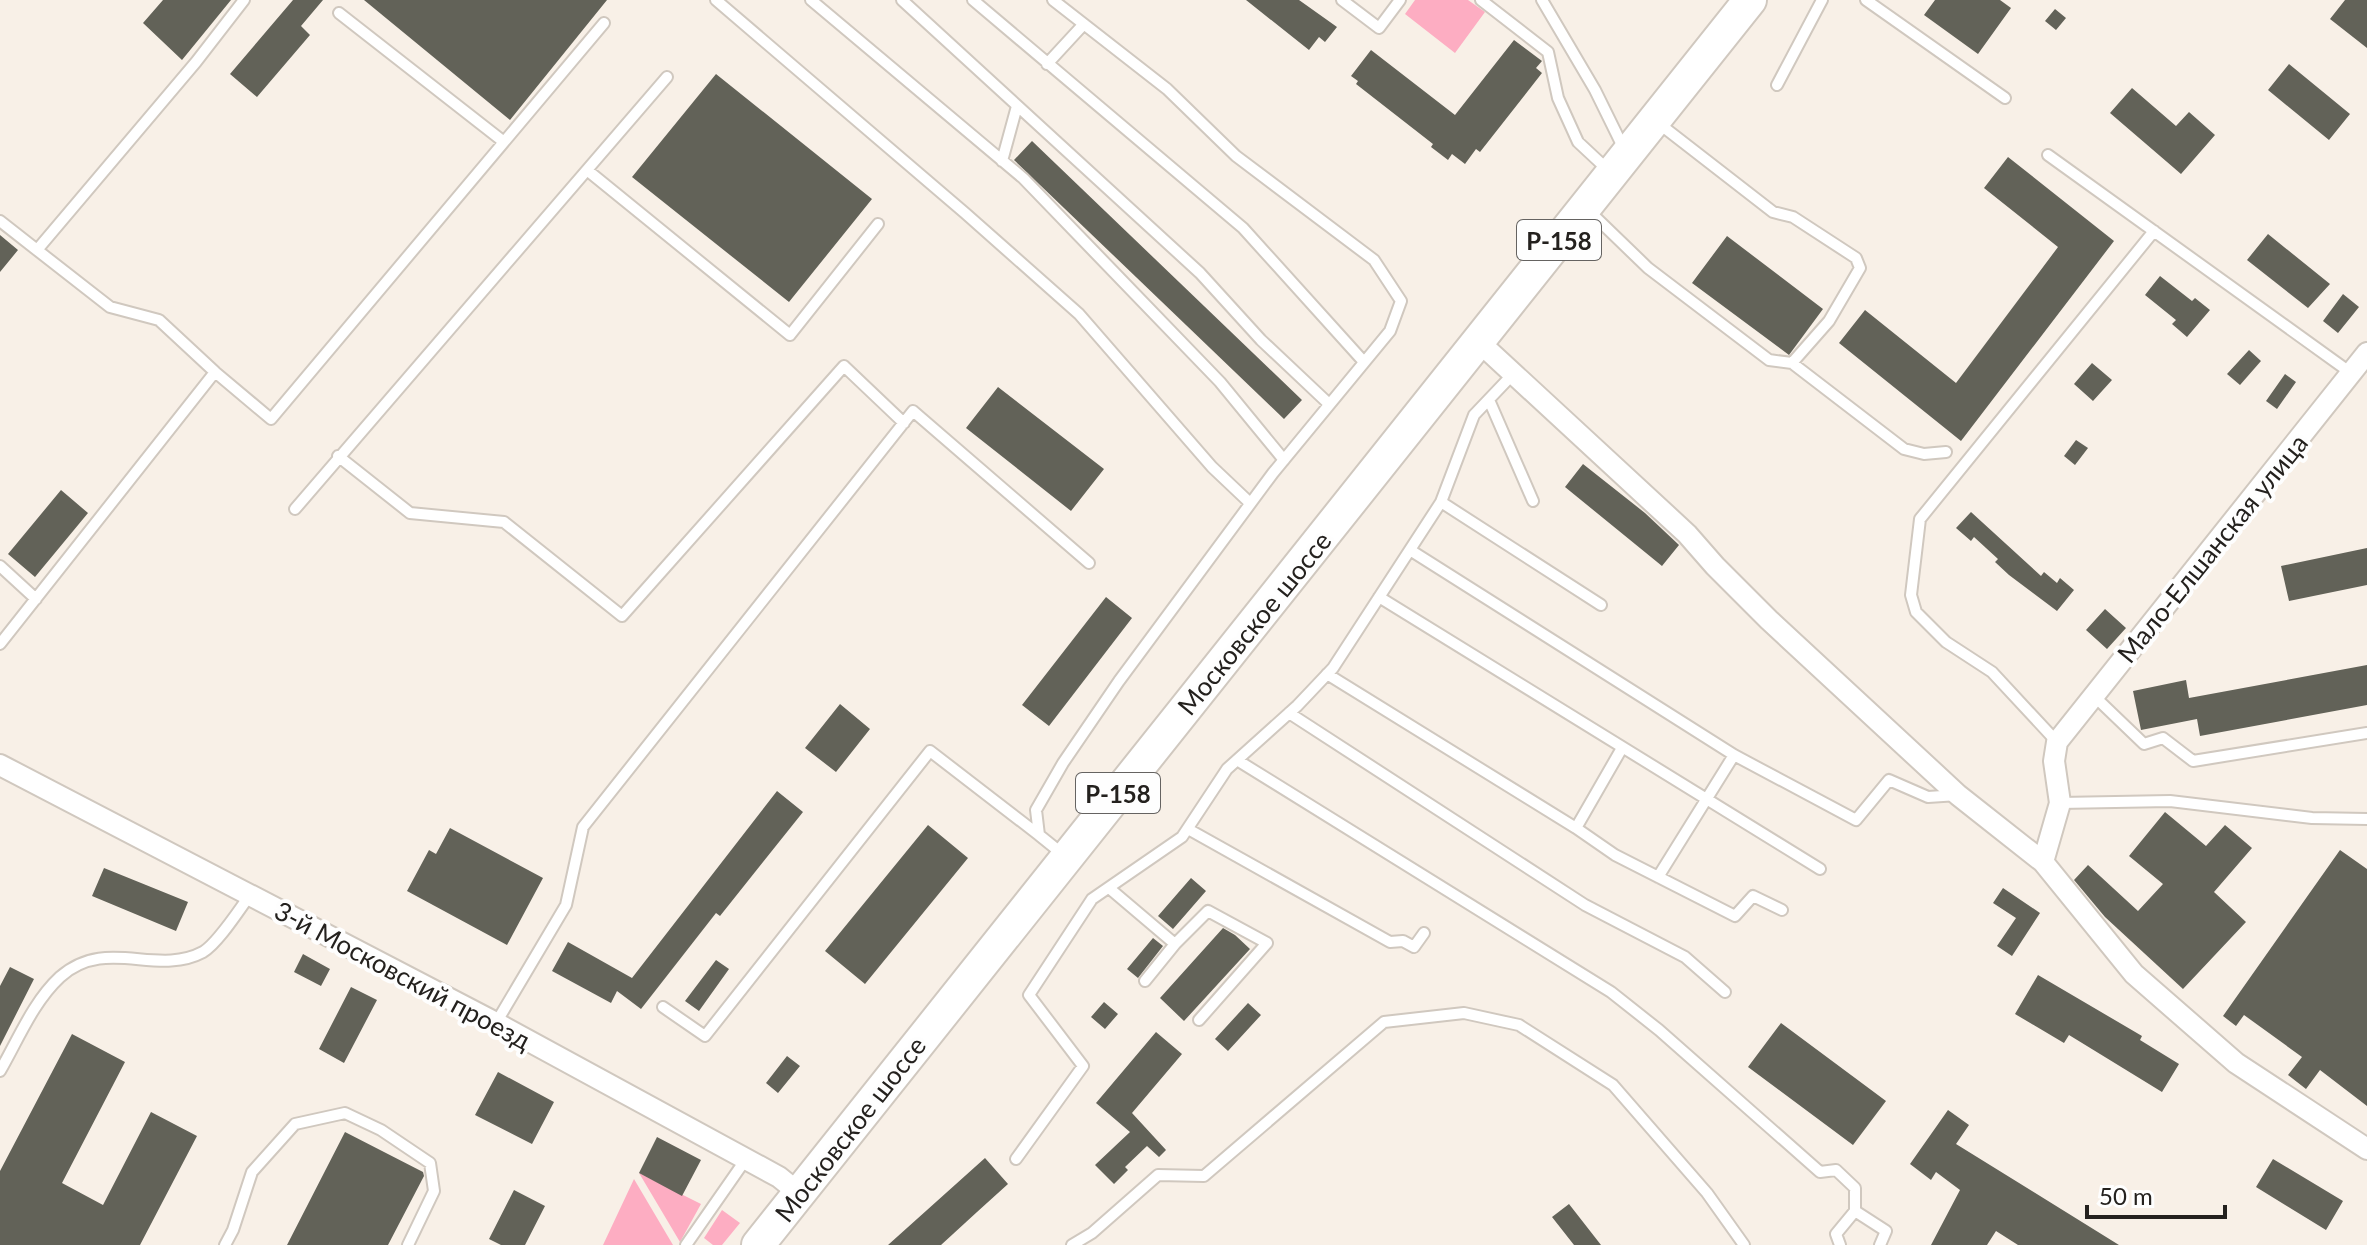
<svg xmlns="http://www.w3.org/2000/svg" width="2367" height="1245" font-family="Lato,sans-serif">
	<rect width="100%" height="100%" fill="#f8f0e7"/>
	<!-- green -->
	<path fill="#fdadc2" d="M 1415,0 L 1468,0 L 1485,12 L 1455,53 L 1405,14 Z
		M 639,1173 L 701,1204 L 680,1242 Z
		M 634,1179 L 673,1245 L 603,1245 Z
		M 722,1210 L 740,1223 L 722,1245 L 713,1245 L 704,1238 Z"/>
	<!-- building -->
	<path fill="#626258" d="M 163,0 L 231,0 L 182,60 L 143,23 Z
		M 293,0 L 323,0 L 301,26 L 310,35 L 257,97 L 230,74 Z
		M 364,0 L 607,0 L 510,120 Z
		M 1246,0 L 1299,0 L 1337,27 L 1325,42 L 1319,37 L 1309,50 Z
		M 1935,0 L 2000,0 L 2011,8 L 1978,54 L 1924,15 Z
		M 2345,0 L 2367,0 L 2367,48 L 2330,19 Z
		M 2055,9 L 2066,18 L 2056,30 L 2045,21 Z
		M 1514,40 L 1542,61 L 1536,68 L 1542,73 L 1480,152 L 1476,149 L 1465,164 L 1452,154 L 1448,160 L 1431,147 L 1433,144 L 1356,84 L 1358,81 L 1351,76 L 1371,50 L 1455,115 Z
		M 2289,64 L 2350,114 L 2329,140 L 2268,90 Z
		M 716,74 L 872,199 L 789,302 L 632,177 Z
		M 2132,88 L 2176,126 L 2189,112 L 2215,135 L 2181,174 L 2110,113 Z
		M 1032,141 L 1302,400 L 1284,419 L 1014,160 Z
		M 2008,157 L 2114,241 L 1961,441 L 1839,343 L 1865,310 L 1956,383 L 2058,247 L 1984,188 Z
		M 2268,234 L 2330,284 L 2308,308 L 2247,260 Z
		M 0,235 L 18,250 L 0,272 Z
		M 1727,236 L 1823,309 L 1789,355 L 1692,283 Z
		M 2160,276 L 2192,301 L 2195,298 L 2210,310 L 2187,337 L 2172,324 L 2176,320 L 2145,295 Z
		M 2343,294 L 2359,307 L 2338,333 L 2323,321 Z
		M 2249,350 L 2261,361 L 2240,385 L 2227,374 Z
		M 2092,363 L 2112,380 L 2093,401 L 2074,384 Z
		M 2285,374 L 2296,382 L 2277,409 L 2266,401 Z
		M 998,387 L 1104,469 L 1071,511 L 966,428 Z
		M 2076,440 L 2088,448 L 2075,465 L 2064,456 Z
		M 1583,464 L 1645,513 L 1679,545 L 1662,566 L 1565,487 Z
		M 61,490 L 88,513 L 35,577 L 8,554 Z
		M 1971,512 L 2041,576 L 2044,572 L 2057,583 L 2060,578 L 2074,590 L 2057,611 L 2009,575 L 1995,562 L 1998,559 L 1974,537 L 1971,541 L 1956,528 Z
		M 2367,548 L 2367,585 L 2289,601 L 2281,566 Z
		M 1106,597 L 1132,618 L 1049,726 L 1022,705 Z
		M 2105,609 L 2126,628 L 2107,649 L 2086,630 Z
		M 2367,665 L 2367,705 L 2200,736 L 2197,719 L 2141,730 L 2133,691 L 2186,680 L 2189,698 Z
		M 840,704 L 870,729 L 836,772 L 805,748 Z
		M 777,791 L 803,812 L 720,916 L 716,913 L 641,1009 L 617,991 L 611,1003 L 552,971 L 568,942 L 632,978 Z
		M 2165,812 L 2206,846 L 2225,825 L 2252,848 L 2214,892 L 2246,922 L 2183,989 L 2105,917 L 2074,880 L 2088,865 L 2138,911 L 2163,884 L 2129,856 Z
		M 928,825 L 968,858 L 865,984 L 825,951 Z
		M 450,828 L 543,878 L 507,945 L 407,891 L 429,850 L 436,854 Z
		M 2340,850 L 2367,869 L 2367,1106 L 2320,1070 L 2306,1089 L 2288,1075 L 2302,1057 L 2244,1015 L 2236,1026 L 2223,1016 Z
		M 104,868 L 188,902 L 176,931 L 92,896 Z
		M 1191,878 L 1206,891 L 1173,929 L 1158,916 Z
		M 2003,888 L 2040,913 L 2012,956 L 1997,946 L 2016,918 L 1993,903 Z
		M 1223,928 L 1235,935 L 1250,949 L 1184,1021 L 1160,998 Z
		M 1153,938 L 1163,946 L 1138,978 L 1127,969 Z
		M 303,954 L 330,969 L 321,986 L 294,972 Z
		M 716,960 L 729,969 L 699,1011 L 685,1001 Z
		M 10,967 L 34,979 L 0,1046 L 0,986 Z
		M 2038,975 L 2142,1036 L 2140,1040 L 2179,1064 L 2162,1092 L 2069,1035 L 2064,1043 L 2015,1014 Z
		M 351,987 L 377,1000 L 344,1063 L 319,1049 Z
		M 1104,1002 L 1118,1014 L 1105,1029 L 1091,1017 Z
		M 1248,1003 L 1261,1015 L 1228,1051 L 1215,1039 Z
		M 1781,1023 L 1886,1101 L 1853,1145 L 1748,1067 Z
		M 1156,1032 L 1182,1054 L 1132,1113 L 1166,1150 L 1159,1157 L 1147,1146 L 1125,1167 L 1128,1170 L 1114,1184 L 1095,1165 L 1130,1132 L 1096,1103 Z
		M 72,1034 L 125,1062 L 62,1183 L 103,1205 L 151,1112 L 197,1136 L 140,1245 L 0,1245 L 0,1171 Z
		M 787,1056 L 800,1066 L 778,1093 L 766,1083 Z
		M 498,1072 L 554,1102 L 532,1144 L 475,1115 Z
		M 1948,1110 L 1969,1125 L 1956,1144 L 2119,1245 L 2018,1245 L 1996,1231 L 1987,1245 L 1931,1245 L 1960,1190 L 1936,1172 L 1931,1180 L 1910,1164 Z
		M 345,1132 L 423,1172 L 424,1176 L 388,1245 L 287,1245 Z
		M 657,1137 L 701,1160 L 682,1196 L 639,1173 Z
		M 985,1158 L 1008,1184 L 977,1212 L 941,1245 L 888,1245 Z
		M 2273,1159 L 2343,1201 L 2326,1230 L 2256,1187 Z
		M 514,1190 L 545,1206 L 525,1245 L 501,1245 L 489,1239 Z
		M 1569,1204 L 1601,1245 L 1574,1245 L 1552,1217 Z"/>
	<g fill="none" stroke-linecap="round" stroke-linejoin="round">
		<!-- lane casing -->
		<g stroke="#d0c8bf" stroke-width="14">
			<path id="lane" d="M 716,0 L 965,213 L 1079,314 L 1212,467 L 1250,503
				M 811,0 L 1023,178 L 1220,382 L 1284,460
				M 902,0 L 1200,273 L 1261,340 L 1329,404
				M 973,0 L 1243,228 L 1364,362
				M 1053,0 L 1167,89 L 1236,156 L 1374,260 L 1401,301 L 1390,331 L 1273,473 L 1119,681 L 1063,763 L 1036,810 L 1039,835 L 1065,856
				M 1342,0 L 1379,28 L 1400,0
				M 1481,0 L 1548,52 L 1558,98 L 1578,142 L 1608,170
				M 1542,0 L 1595,90 L 1625,151
				M 1866,0 L 2005,98
				M 339,13 L 504,142
				M 1047,64 L 1083,25
				M 1777,85 L 1822,0
				M 1657,122 L 1773,212 L 1793,217 L 1856,258 L 1860,268 L 1829,321 L 1792,363 L 1904,449 L 1924,454 L 1946,452
				M 2048,155 L 2351,373
				M 1002,161 L 1017,106
				M 587,170 L 790,335 L 878,224
				M 1587,209 L 1648,268 L 1769,360 L 1792,363
				M 0,221 L 37,250
				M 215,372 L 159,320 L 110,307 L 37,250 L 196,62 L 244,0
				M 1489,400 L 1533,501
				M 338,456 L 410,513 L 504,522 L 622,616 L 844,366 L 904,423
				M 1441,502 L 1601,605
				M 295,509 L 667,77
				M 1410,550 L 1734,755 L 1856,820 L 1889,780 L 1928,797 L 1958,795
				M 0,566 L 36,599
				M 1379,597 L 1820,869
				M 0,644 L 215,372 L 271,419 L 604,23
				M 1327,674 L 1576,828 L 1615,855 L 1735,916 L 1753,896 L 1782,910
				M 2094,696 L 2144,744 L 2163,738 L 2193,761 L 2367,733
				M 1289,713 L 1585,905 L 1685,957 L 1725,992
				M 2057,742 L 1992,672 L 1946,642 L 1916,612 L 1911,595 L 1920,519 L 2154,231
				M 1237,760 L 1611,992 L 1659,1030 L 1820,1172 L 1836,1170 L 1855,1188 L 1855,1211 L 1836,1234 L 1840,1245
				M 2060,803 L 2170,801 L 2312,818 L 2367,819
				M 1576,828 L 1622,748
				M 1188,829 L 1390,942 L 1403,941 L 1414,947 L 1424,933
				M 1658,877 L 1734,755
				M 1109,888 L 1175,944
				M 1145,981 L 1175,944 L 1208,911 L 1267,943 L 1199,1020
				M 663,1007 L 705,1036 L 930,751 L 1039,835
				M 496,1023 L 566,905 L 583,827 L 913,411 L 1089,563
				M 0,1071 C 18,1040 33,1002 60,977 C 106,936 156,977 203,952 C 218,943 239,910 250,895
				M 1016,1159 L 1083,1066 L 1029,995 L 1092,899 L 1182,837 L 1227,769 L 1297,706 L 1333,668 L 1441,502 L 1474,415 L 1514,373
				M 1855,1211 L 1886,1231 L 1880,1245
				M 225,1245 L 233,1230 L 252,1172 L 295,1124 L 345,1113 L 381,1130 L 430,1163 L 434,1191 L 408,1245
				M 686,1245 L 746,1159
				M 1072,1245 L 1092,1233 L 1158,1175 L 1204,1176 L 1384,1022 L 1464,1013 L 1519,1025 L 1613,1085 L 1707,1193 L 1744,1245"/>
		</g>
		<!-- street casing -->
		<g stroke="#d0c8bf" stroke-width="24">
			<path id="street" d="M 1478,341 L 1687,534 L 1715,566 L 1769,620 L 1958,795 L 2043,862 L 2134,974 L 2236,1063 L 2367,1149
				M 0,765 L 496,1023 L 779,1177 L 800,1194
				M 2043,862 L 2060,803 L 2054,761 L 2057,742 L 2367,353"/>
		</g>
		<!-- primary casing -->
		<g stroke="#d0c8bf" stroke-width="36">
			<path id="primary" d="M 758,1245 L 1750,0"/>
		</g>
		<!-- lane -->
		<use href="#lane" stroke="#fff" stroke-width="10"/>
		<!-- street -->
		<use href="#street" stroke="#fff" stroke-width="20"/>
		<!-- primary -->
		<use href="#primary" stroke="#fff" stroke-width="32"/>
	</g>
	<g text-anchor="middle" dominant-baseline="central" stroke-width="8" stroke-linejoin="round" paint-order="stroke">
		<!-- shield labels -->
		<g fill="#fefefe" stroke="#656361" stroke-width="2">
			<rect x="1517" y="220" width="84" height="40" rx="6"/>
			<rect x="1076" y="773" width="84" height="40" rx="6"/>
		</g>
		<g font-size="24" font-weight="bold" fill="#24211e">
			<text x="1559" y="240">Р-158</text>
			<text x="1118" y="793">Р-158</text>
		</g>
		<!-- street labels -->
		<g font-size="26" fill="#24211e" stroke="#fefefe">
			<text transform="translate(2212 548) rotate(-51)">Мало-Елшанская улица</text>
			<text transform="translate(1254 623) rotate(-51)">Московское шоссе</text>
			<text transform="translate(403 975) rotate(28)">3-й Московский проезд</text>
			<text transform="translate(850 1129) rotate(-52)">Московское шоссе</text>
		</g>
	</g>
	<!-- scale -->
	<path d="M2087 1205v12h138v-12" fill="none" stroke="#24211e" stroke-width="4"/>
	<text x="2099" y="1205" font-size="24" fill="#24211e" stroke="#fefefe" stroke-width="6" paint-order="stroke">50 m</text>
</svg>
